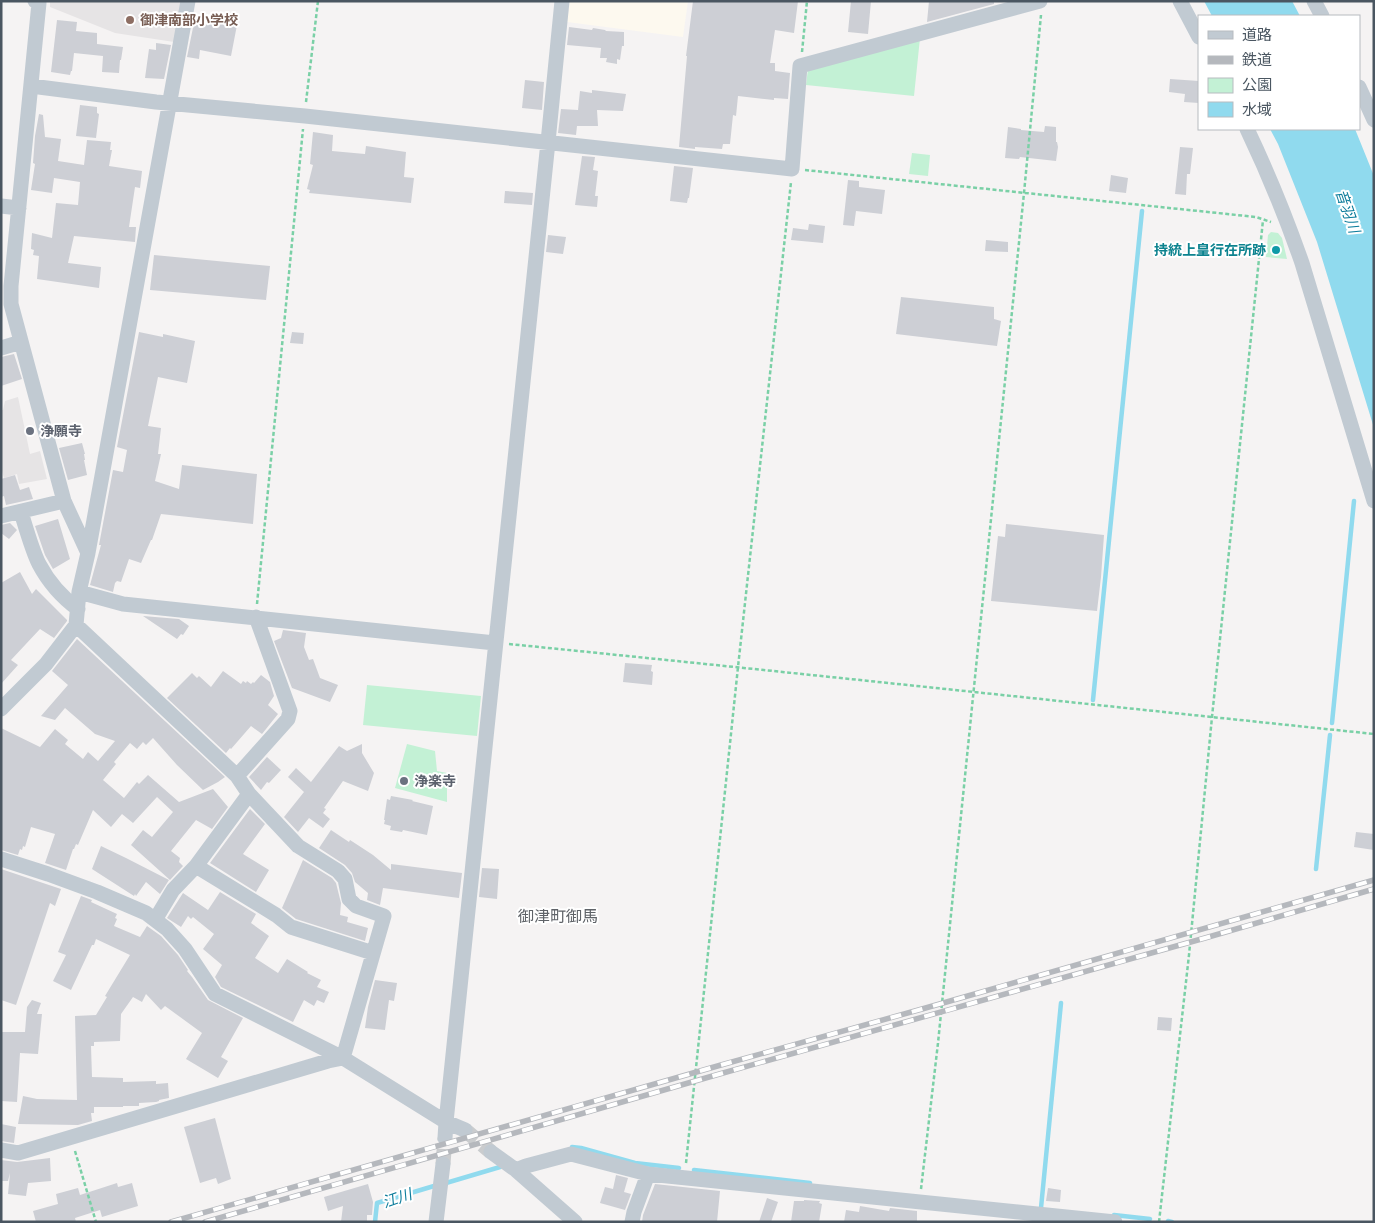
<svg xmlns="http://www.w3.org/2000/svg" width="1375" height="1223" font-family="Mulish,'Noto Sans JP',sans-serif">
	<rect width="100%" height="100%" fill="#f5f3f3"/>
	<!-- commercial -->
	<path fill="#fdf9ef" d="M 570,1 L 688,1 L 683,37 L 567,22 Z"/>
	<!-- education -->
	<path fill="#e6e4e5" d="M 50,1 L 182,1 L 174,42 L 115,33 L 50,7 Z
		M 18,397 L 30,454 L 40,451 L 47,479 L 19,484 L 17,474 L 4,478 L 1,467 L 1,410 L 3,410 L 5,401 Z"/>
	<!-- green -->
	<path fill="#c3f1d5" d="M 920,38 L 914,96 L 806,85 L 808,69 Z
		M 912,153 L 930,155 L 928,176 L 909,174 Z
		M 1271,232 L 1278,233 L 1282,238 L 1287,259 L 1266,257 L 1268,235 Z
		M 367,685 L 481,696 L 477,736 L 363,725 Z
		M 407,744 L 435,751 L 437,771 L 447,773 L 447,802 L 395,788 Z"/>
	<!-- water -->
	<path fill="#90daee" d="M 1204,1 L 1292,1 L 1300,16 L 1212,16 Z
		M 1270,129 L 1355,129 L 1374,176 L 1374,428 L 1317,242 L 1278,144 Z"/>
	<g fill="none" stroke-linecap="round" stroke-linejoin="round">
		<!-- stream -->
		<path stroke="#90daee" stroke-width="4.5" d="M 1093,700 L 1142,211
			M 1332,723 L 1354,501
			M 1316,869 L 1330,735
			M 572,1147 L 581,1148 L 635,1163 L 679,1168
			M 694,1170 L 810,1183
			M 446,1183 L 500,1167
			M 1041,1208 L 1061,1003
			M 1114,1215 L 1150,1219
			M 1168,1221 L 1172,1222
			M 375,1222 L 377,1203 L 434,1186"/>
	</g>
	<!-- building -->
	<path fill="#cdcfd5" d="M 693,1 L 798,1 L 794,33 L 775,30 L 770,63 L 775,63 L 775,71 L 790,73 L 788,99 L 774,98 L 774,100 L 738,96 L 736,116 L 733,115 L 730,144 L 723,144 L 722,149 L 695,147 L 695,149 L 679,147 L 687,56 L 686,56 Z
		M 851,1 L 871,1 L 868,34 L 848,32 Z
		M 929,1 L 994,1 L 994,4 L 927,22 Z
		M 195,18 L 237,25 L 231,56 L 200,50 L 199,59 L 187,57 Z
		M 57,20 L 77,22 L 76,31 L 97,33 L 97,44 L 123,47 L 121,60 L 120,60 L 119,73 L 102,72 L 103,56 L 74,53 L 72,71 L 71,71 L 70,75 L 51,72 Z
		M 569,27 L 592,30 L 593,28 L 605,30 L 606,31 L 624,32 L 624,46 L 622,46 L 620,60 L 617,59 L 617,64 L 606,62 L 607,58 L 600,58 L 601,48 L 567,45 Z
		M 156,43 L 171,45 L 164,79 L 145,78 L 149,49 L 156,50 Z
		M 1170,79 L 1199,81 L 1199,103 L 1184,102 L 1185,94 L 1169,92 Z
		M 525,80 L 544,82 L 542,110 L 522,108 Z
		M 592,90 L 626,94 L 623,111 L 597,110 L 598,126 L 577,126 L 576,135 L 558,133 L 561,109 L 578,110 L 580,91 L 592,93 Z
		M 80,105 L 97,107 L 97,113 L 99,114 L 96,138 L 76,136 Z
		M 39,114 L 43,115 L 45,137 L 61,139 L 58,161 L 84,165 L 87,140 L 111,142 L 110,150 L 112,150 L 109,166 L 142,171 L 140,188 L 135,187 L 129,227 L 136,227 L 135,242 L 74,236 L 68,263 L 101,267 L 99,288 L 37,279 L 39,256 L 33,255 L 34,250 L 31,249 L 32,233 L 52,238 L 56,203 L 78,205 L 80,182 L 54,178 L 52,193 L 31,190 L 35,164 L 33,163 L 35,136 Z
		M 1045,126 L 1056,127 L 1056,142 L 1057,142 L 1058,147 L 1056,161 L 1020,157 L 1019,159 L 1005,158 L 1008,127 L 1021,129 L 1021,130 L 1044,132 Z
		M 313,132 L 333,135 L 332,151 L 365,154 L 366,146 L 406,152 L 404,177 L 414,178 L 411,203 L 309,193 L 310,190 L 307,189 L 313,165 L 310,164 Z
		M 1180,147 L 1193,148 L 1190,174 L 1187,174 L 1186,195 L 1175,194 Z
		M 582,156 L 595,157 L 593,170 L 598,171 L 595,196 L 598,196 L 597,207 L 575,205 Z
		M 674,166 L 693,168 L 689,198 L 688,198 L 687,203 L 670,201 Z
		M 1111,175 L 1128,178 L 1126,193 L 1109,191 Z
		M 848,180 L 859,181 L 859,187 L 885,190 L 882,214 L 856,211 L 854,226 L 843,225 Z
		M 505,191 L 533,193 L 532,205 L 504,203 Z
		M 809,224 L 825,226 L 823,243 L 791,240 L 793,228 L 808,230 Z
		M 548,235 L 566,237 L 563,254 L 546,252 Z
		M 986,240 L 1008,242 L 1008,252 L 985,251 Z
		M 154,255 L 270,266 L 266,300 L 150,290 Z
		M 901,297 L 994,307 L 994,319 L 1001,321 L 997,346 L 896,334 Z
		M 139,332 L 163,337 L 163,334 L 195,341 L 187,383 L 158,377 L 148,426 L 161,428 L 158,454 L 161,454 L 155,481 L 179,489 L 182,465 L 257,474 L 253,524 L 161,514 L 152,540 L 151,540 L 141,563 L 129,559 L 121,582 L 117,581 L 115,583 L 113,592 L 90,585 L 101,545 L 99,545 L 113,470 L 123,472 L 127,450 L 117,447 Z
		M 292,332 L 304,333 L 303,344 L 290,343 Z
		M 14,354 L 22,379 L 1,386 L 1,357 Z
		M 82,443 L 85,454 L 84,454 L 85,460 L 84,460 L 87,475 L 68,480 L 59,448 Z
		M 15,475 L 20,490 L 29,487 L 33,499 L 6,505 L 4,496 L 1,497 L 1,479 Z
		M 58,519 L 70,559 L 53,569 L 45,555 L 35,526 Z
		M 10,523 L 17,530 L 9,539 L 1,533 L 1,525 Z
		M 1006,524 L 1104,535 L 1101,577 L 1097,611 L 991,601 L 998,536 L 1005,537 Z
		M 20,572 L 32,594 L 36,589 L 67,620 L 67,621 L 54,638 L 40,629 L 11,660 L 18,665 L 1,684 L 1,583 Z
		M 143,616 L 179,619 L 189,626 L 183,635 L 181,634 L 177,639 Z
		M 283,630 L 306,633 L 304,647 L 309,660 L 313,659 L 320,678 L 338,685 L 330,702 L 292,688 L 274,641 L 281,638 Z
		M 77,639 L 225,777 L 218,782 L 203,790 L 177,765 L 153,738 L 146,745 L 143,742 L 137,749 L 130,743 L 114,762 L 116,764 L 103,780 L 124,798 L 137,782 L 139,784 L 148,775 L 179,802 L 213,789 L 228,807 L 212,829 L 196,820 L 171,851 L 180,858 L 179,862 L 183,866 L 170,880 L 131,845 L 143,830 L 152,837 L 173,812 L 157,797 L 133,823 L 122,814 L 111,827 L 93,810 L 78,845 L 76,844 L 74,849 L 73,849 L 66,870 L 45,863 L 55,834 L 31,827 L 25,847 L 23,846 L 22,850 L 20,849 L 18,855 L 1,850 L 1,728 L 40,747 L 55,729 L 68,740 L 65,744 L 83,759 L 88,752 L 98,761 L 115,741 L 95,734 L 65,708 L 55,720 L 41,716 L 68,685 L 52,671 Z
		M 625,663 L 652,665 L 651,671 L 653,672 L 652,685 L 623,682 Z
		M 223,671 L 241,684 L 243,681 L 246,683 L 247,681 L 251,684 L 253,682 L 254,683 L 261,675 L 270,682 L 274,696 L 268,705 L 278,714 L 262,734 L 251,726 L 231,749 L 230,748 L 226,753 L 167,698 L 192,673 L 197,678 L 199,676 L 211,687 Z
		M 362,744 L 362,753 L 374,773 L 368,791 L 343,781 L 324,808 L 326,809 L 323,813 L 330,819 L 323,828 L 309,818 L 298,832 L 284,817 L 304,792 L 288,777 L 296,768 L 311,782 L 339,746 L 347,751 Z
		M 267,757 L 281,770 L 269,783 L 267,782 L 261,790 L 249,777 Z
		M 391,796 L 413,800 L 412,801 L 433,806 L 427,835 L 403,830 L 402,832 L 390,830 L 391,826 L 384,824 L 385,820 L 384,820 L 387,799 L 390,800 Z
		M 250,809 L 265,824 L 243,854 L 269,870 L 256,892 L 210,863 Z
		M 331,830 L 349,842 L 350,840 L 373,855 L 391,870 L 391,864 L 462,873 L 459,898 L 383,888 L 380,905 L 367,900 L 368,893 L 355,882 L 352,873 L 345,865 L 319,848 Z
		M 1356,832 L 1374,834 L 1374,850 L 1354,847 Z
		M 101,846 L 126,858 L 169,880 L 160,894 L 146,882 L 136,896 L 135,894 L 134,896 L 92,869 Z
		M 303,860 L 332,878 L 336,883 L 341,903 L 340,915 L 348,917 L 347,922 L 368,928 L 365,941 L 296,919 L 282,908 Z
		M 482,868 L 499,869 L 497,899 L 479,897 Z
		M 1,869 L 61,889 L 55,906 L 50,903 L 16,1005 L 1,1000 Z
		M 220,892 L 256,914 L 251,923 L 269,936 L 255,958 L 278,973 L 287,959 L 308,972 L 307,973 L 321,980 L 317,987 L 329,992 L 324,1003 L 317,1000 L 314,1006 L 304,1000 L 293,1022 L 221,987 L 215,977 L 222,965 L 203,949 L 214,934 L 193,917 L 191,919 L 188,916 L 181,927 L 167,918 L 183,893 L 208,910 Z
		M 81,896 L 92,900 L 91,902 L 117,914 L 115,918 L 117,919 L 114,926 L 140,937 L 147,926 L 161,936 L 178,955 L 188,970 L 187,971 L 192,977 L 208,1000 L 243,1018 L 221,1057 L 228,1061 L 218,1078 L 186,1059 L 202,1033 L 165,1006 L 161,1010 L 146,994 L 142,1002 L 133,997 L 121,1014 L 120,1041 L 94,1042 L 94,1046 L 91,1046 L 92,1077 L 123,1078 L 123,1082 L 156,1081 L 156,1084 L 168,1083 L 169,1098 L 159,1100 L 159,1101 L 156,1102 L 139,1103 L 139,1106 L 123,1106 L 123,1107 L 94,1107 L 94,1113 L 91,1113 L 92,1121 L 78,1125 L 18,1124 L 23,1096 L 37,1099 L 77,1100 L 75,1016 L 96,1015 L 107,997 L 105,996 L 130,955 L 96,939 L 94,945 L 92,945 L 71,990 L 53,981 L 66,955 L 58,952 Z
		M 375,980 L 397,983 L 394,1001 L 389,1000 L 385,1030 L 365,1028 L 368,1007 Z
		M 32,1000 L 41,1003 L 37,1014 L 42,1014 L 38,1054 L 20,1053 L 17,1102 L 1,1101 L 1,1032 L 25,1032 L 27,1007 Z
		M 1158,1017 L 1172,1018 L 1171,1031 L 1157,1030 Z
		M 215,1118 L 231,1179 L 218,1184 L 216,1178 L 200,1183 L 184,1127 Z
		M 1,1124 L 16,1127 L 14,1143 L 1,1141 Z
		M 50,1158 L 51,1181 L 28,1183 L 26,1196 L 8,1194 L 10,1173 L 8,1181 L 1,1181 L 1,1160 L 17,1162 Z
		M 616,1175 L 628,1178 L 624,1192 L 631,1194 L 625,1210 L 600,1203 L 605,1187 L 613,1189 Z
		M 117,1183 L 118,1187 L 132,1183 L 138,1206 L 102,1217 L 100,1210 L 75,1218 L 76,1222 L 36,1222 L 33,1211 L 58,1204 L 56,1194 L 78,1188 L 80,1195 Z
		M 368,1184 L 373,1202 L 372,1215 L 367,1215 L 367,1222 L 341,1222 L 343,1206 L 328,1211 L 324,1197 Z
		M 655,1184 L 720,1191 L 717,1222 L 642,1222 L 643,1215 Z
		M 1048,1188 L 1061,1190 L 1060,1202 L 1046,1201 Z
		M 767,1198 L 778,1202 L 771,1222 L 759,1222 Z
		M 804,1200 L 820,1201 L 819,1203 L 822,1204 L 819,1222 L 791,1222 L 794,1201 L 804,1201 Z
		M 860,1206 L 889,1211 L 890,1208 L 917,1211 L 917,1222 L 844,1222 L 846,1210 L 859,1212 Z"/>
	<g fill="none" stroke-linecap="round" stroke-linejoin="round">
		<!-- minor-tunnel -->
		<path stroke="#caccce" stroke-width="15" stroke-dasharray="15 8" stroke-linecap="butt" d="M 465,1130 L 491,1152
			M 443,1164 L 445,1138"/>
		<!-- path -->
		<path stroke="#7ad0a6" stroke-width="2.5" stroke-dasharray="4 2.5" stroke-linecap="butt" d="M 802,52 L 807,1
			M 306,102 L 318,1
			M 805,170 L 1256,217 L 1271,222
			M 257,604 L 303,129
			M 509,644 C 798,673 1086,704 1374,734
			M 75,1151 L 96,1222
			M 686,1163 L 738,667 L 791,182
			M 921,1189 L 938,1043 L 1024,193 L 1041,15
			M 1159,1222 L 1189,955 L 1212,717 L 1263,220"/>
		<!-- minor -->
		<path stroke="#c1cad2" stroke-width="15" d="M 35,1 L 39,3 L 11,286 L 11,304 L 64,501 L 88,553
			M 1180,1 L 1199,37
			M 1314,1 L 1322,16
			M 31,86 L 156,102 L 305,116 L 792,169 L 800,66 L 1040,1
			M 1359,87 L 1374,120
			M 1247,129 C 1268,173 1286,217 1302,263 L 1374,501
			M 1,206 L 19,208
			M 1,348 L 21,342
			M 21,512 C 26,528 32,550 39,564 C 48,581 63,598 78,609
			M 1,516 L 64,501
			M 79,592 L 123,604 L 495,643
			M 76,625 L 237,776 L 249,794 L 298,846 L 338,871 L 345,879 L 349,899 L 356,906 L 384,916 L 343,1058
			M 1,709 L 46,664 L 76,625 L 79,592 L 88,553 L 188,1
			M 237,776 L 288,719 L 290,711 L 256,617
			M 1,859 L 48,874 L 97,892 L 146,913 L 167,929 L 185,949 L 215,994 L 343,1058 L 446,1122 L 465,1130
			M 196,866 L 276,915 L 291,927 L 373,953
			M 155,920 L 173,890 L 196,866 L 249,794
			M 445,1138 L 446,1122 L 548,142 L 562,1
			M 1,1150 L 18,1153 L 328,1061 L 343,1058
			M 491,1152 L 516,1170 L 575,1222
			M 516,1170 L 526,1166 L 571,1154 L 648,1174 L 1115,1222
			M 436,1222 L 443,1164
			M 632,1222 L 634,1212 L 648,1174"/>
		<!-- rail casing -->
		<g stroke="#b5b8bd" stroke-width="5.5">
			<path id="rail" d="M 171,1222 L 721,1065 L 922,1009 L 1374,880
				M 205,1222 L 723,1073 L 1205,938 L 1374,889"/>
		</g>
		<!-- rail -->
		<use href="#rail" stroke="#fff" stroke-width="4" stroke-dasharray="11" stroke-linecap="butt"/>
	</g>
	<!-- markers -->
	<circle fill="#8d6e63" stroke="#fff" stroke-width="2" cx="130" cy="20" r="5"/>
	<circle fill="#0f9aa8" stroke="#fff" stroke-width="2" cx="1276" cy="250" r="5"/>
	<g fill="#6b7280" stroke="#fff" stroke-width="2">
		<circle cx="30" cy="431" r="5"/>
		<circle cx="404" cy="781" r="5"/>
	</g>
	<g text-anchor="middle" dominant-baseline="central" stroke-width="4" stroke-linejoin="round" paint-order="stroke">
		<!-- education labels -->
		<g font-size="14" font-weight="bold" fill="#785e54" stroke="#fff" text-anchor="start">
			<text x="140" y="20">御津南部小学校</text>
		</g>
		<!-- culture labels -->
		<g font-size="14" font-weight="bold" fill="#0d838f" stroke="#fff" text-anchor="end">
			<text x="1266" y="250">持統上皇行在所跡</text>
		</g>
		<!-- worship labels -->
		<g font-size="14" font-weight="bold" fill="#5b616d" stroke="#fff" text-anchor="start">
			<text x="40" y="431">浄願寺</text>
			<text x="414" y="781">浄楽寺</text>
		</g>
		<!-- water labels -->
		<g font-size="15" font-style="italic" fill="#0c7c9b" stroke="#fff">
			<text transform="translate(1348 211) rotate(71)">音羽川</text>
			<text transform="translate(397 1198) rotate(-19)">江川</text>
		</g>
		<!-- quarter labels -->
		<g font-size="16" fill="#5f6368" stroke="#fff">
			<text x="558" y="916">御津町御馬</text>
		</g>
	</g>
	<!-- border -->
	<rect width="1375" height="1223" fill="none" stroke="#4a5661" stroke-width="5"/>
	<!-- legend -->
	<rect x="1198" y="15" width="162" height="115" fill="#ffffff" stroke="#b7bbc0"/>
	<rect x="1208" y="31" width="25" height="8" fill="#c1cad2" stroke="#b7bbc0"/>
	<text x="1242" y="40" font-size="15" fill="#4a5661">道路</text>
	<rect x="1208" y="56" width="25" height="8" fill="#b5b8bd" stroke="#b7bbc0"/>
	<text x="1242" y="65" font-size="15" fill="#4a5661">鉄道</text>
	<rect x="1208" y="78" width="25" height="15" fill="#c3f1d5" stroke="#b7bbc0"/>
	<text x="1242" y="90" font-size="15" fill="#4a5661">公園</text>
	<rect x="1208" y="102" width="25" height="15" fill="#90daee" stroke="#b7bbc0"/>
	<text x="1242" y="115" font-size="15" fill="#4a5661">水域</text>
</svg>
